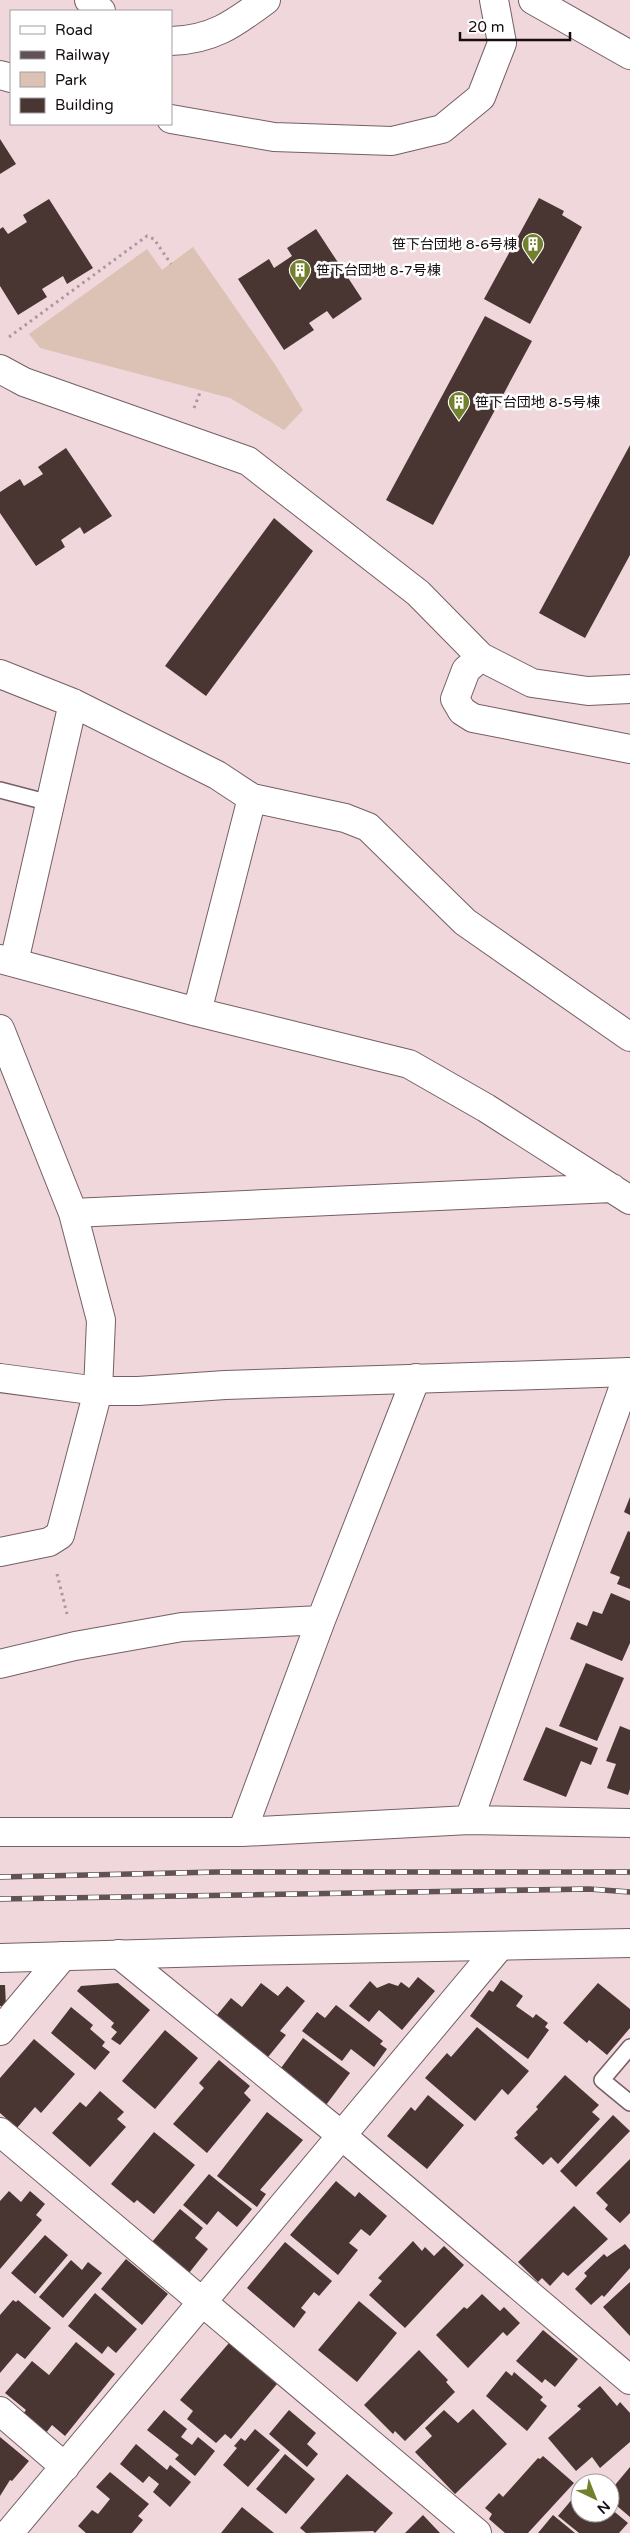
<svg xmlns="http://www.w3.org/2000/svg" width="630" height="2533" font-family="'Varela Round','Noto Sans JP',sans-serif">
	<rect width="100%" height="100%" fill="#f0d7dc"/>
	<!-- green -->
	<path fill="#dbc2b4" d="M 193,247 L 274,363 L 303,410 L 284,430 L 230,398 L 40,348 L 29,334 L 147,249 L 162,270 Z"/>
	<!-- building -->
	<path fill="#493633" d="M 0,139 L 16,164 L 0,174 Z
		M 539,198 L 564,211 L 562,215 L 582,227 L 530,324 L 484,299 Z
		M 49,199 L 93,268 L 67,284 L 63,276 L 42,289 L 47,297 L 18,315 L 0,286 L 0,229 L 3,227 L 8,234 L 27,222 L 23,215 Z
		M 316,229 L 362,299 L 333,319 L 327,311 L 309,323 L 314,330 L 284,350 L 238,279 L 269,259 L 274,268 L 292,256 L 287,248 Z
		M 485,316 L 532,341 L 433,525 L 386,500 Z
		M 630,445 L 630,555 L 585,638 L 539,613 Z
		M 66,448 L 112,516 L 84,534 L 80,527 L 61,540 L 65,547 L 36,566 L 0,513 L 0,492 L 20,479 L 24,486 L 43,474 L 38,467 Z
		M 274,518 L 313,551 L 206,696 L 165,666 Z
		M 630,1497 L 630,1515 L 624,1512 Z
		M 628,1531 L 630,1532 L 630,1589 L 617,1584 L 620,1577 L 610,1573 Z
		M 611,1593 L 630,1601 L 630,1643 L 622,1661 L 570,1639 L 577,1622 L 587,1626 L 593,1611 L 602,1614 Z
		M 586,1663 L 624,1678 L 597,1741 L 559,1726 Z
		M 620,1726 L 630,1730 L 630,1789 L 628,1795 L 607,1788 L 616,1764 L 606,1761 Z
		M 546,1727 L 598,1748 L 591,1765 L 581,1761 L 566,1797 L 523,1780 Z
		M 418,1977 L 435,1991 L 402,2030 L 379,2010 L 369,2022 L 349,2006 L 370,1981 L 377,1988 L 389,1983 L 398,1986 L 401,1982 L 409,1988 Z
		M 501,1980 L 523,1996 L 516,2006 L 533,2018 L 536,2014 L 548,2023 L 545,2027 L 549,2030 L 528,2059 L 470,2016 L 489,1990 L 493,1992 Z
		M 118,1983 L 150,2010 L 120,2045 L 111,2039 L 117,2032 L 111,2027 L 114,2023 L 77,1991 L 81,1986 Z
		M 261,1983 L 278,1996 L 287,1986 L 305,2001 L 280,2031 L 286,2035 L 268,2057 L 217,2015 L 231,1998 L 242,2007 Z
		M 598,1983 L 630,2009 L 630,2028 L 607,2055 L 589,2040 L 587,2043 L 563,2023 Z
		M 0,1985 L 5,1985 L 6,2006 L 0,2006 Z
		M 336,2005 L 383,2041 L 380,2044 L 387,2049 L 374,2067 L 351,2049 L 342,2061 L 302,2031 L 317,2012 L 325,2018 Z
		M 71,2007 L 93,2025 L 90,2029 L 105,2042 L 102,2046 L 110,2052 L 95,2070 L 51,2033 Z
		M 477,2027 L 529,2071 L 508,2095 L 502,2089 L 475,2121 L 425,2078 L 447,2053 L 451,2057 Z
		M 165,2030 L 198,2058 L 155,2109 L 122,2081 Z
		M 303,2038 L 350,2073 L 326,2105 L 290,2078 L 292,2076 L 281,2068 Z
		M 34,2039 L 75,2074 L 41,2113 L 35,2107 L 17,2128 L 0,2113 L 0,2078 Z
		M 219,2060 L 250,2086 L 244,2093 L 251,2100 L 207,2153 L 173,2124 L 204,2088 L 199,2083 Z
		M 565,2075 L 599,2105 L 592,2112 L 600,2119 L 558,2164 L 551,2157 L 543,2165 L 514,2138 L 518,2135 L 516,2132 L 538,2109 L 536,2107 Z
		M 100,2091 L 124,2112 L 117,2119 L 126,2127 L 90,2167 L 52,2133 L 80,2102 L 86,2107 Z
		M 428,2095 L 464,2125 L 427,2169 L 387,2136 L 411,2107 L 415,2111 Z
		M 267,2112 L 303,2140 L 260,2190 L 266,2194 L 257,2207 L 217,2176 Z
		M 613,2115 L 630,2131 L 576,2187 L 560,2171 Z
		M 154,2132 L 195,2165 L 154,2214 L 137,2200 L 134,2203 L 111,2184 Z
		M 630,2159 L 630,2213 L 620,2223 L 605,2209 L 608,2205 L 596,2193 Z
		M 209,2174 L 252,2209 L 237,2227 L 218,2211 L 207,2225 L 183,2205 Z
		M 336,2181 L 355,2197 L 359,2192 L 387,2216 L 370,2236 L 361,2229 L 349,2243 L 358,2250 L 338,2275 L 290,2235 Z
		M 9,2191 L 21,2202 L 30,2191 L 45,2204 L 36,2215 L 42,2220 L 0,2269 L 0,2201 Z
		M 574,2206 L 608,2239 L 568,2276 L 563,2272 L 550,2286 L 542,2278 L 538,2282 L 518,2262 Z
		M 180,2209 L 203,2228 L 195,2238 L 208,2249 L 189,2273 L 152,2242 Z
		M 45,2235 L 68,2255 L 35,2294 L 11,2273 Z
		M 413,2241 L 422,2251 L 425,2247 L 434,2256 L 444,2246 L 464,2265 L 405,2328 L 369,2295 L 382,2281 L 378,2278 Z
		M 285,2242 L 332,2281 L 319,2296 L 314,2292 L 301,2308 L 306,2312 L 294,2328 L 247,2288 Z
		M 625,2244 L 630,2250 L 630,2268 L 604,2297 L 602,2295 L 591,2305 L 575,2289 L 587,2276 L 584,2273 L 604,2254 L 607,2257 Z
		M 126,2259 L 168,2294 L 142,2325 L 101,2289 Z
		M 71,2260 L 82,2270 L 88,2262 L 102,2273 L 63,2318 L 39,2297 Z
		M 630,2282 L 630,2336 L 603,2307 Z
		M 95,2293 L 137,2329 L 116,2353 L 108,2346 L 102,2354 L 68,2326 Z
		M 482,2294 L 500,2311 L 504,2307 L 520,2323 L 507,2336 L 503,2332 L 468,2368 L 436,2335 L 464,2307 L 467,2309 Z
		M 13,2300 L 16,2302 L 18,2300 L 51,2328 L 25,2359 L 17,2353 L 0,2373 L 0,2315 Z
		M 359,2301 L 397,2333 L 357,2382 L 318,2350 Z
		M 543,2330 L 578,2359 L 555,2387 L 545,2379 L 542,2383 L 516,2361 Z
		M 76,2342 L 115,2374 L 65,2436 L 52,2425 L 46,2433 L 23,2414 L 26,2410 L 5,2393 L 32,2361 L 49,2375 Z
		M 229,2343 L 277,2384 L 231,2439 L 225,2434 L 216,2443 L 187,2419 L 193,2411 L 180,2400 Z
		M 419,2350 L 448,2380 L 446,2382 L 455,2392 L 405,2441 L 395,2431 L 393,2434 L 364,2405 Z
		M 506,2371 L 512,2376 L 514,2372 L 543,2397 L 540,2400 L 547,2406 L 527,2431 L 486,2396 Z
		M 600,2386 L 617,2406 L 620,2402 L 630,2413 L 630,2442 L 600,2468 L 592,2457 L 576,2471 L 548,2438 L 581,2409 L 577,2406 Z
		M 473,2409 L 507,2444 L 455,2494 L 415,2452 L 432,2436 L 425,2428 L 444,2410 L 458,2423 Z
		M 164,2410 L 187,2429 L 181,2437 L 192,2445 L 198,2437 L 215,2451 L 195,2476 L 175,2459 L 179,2455 L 147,2430 Z
		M 289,2410 L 316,2433 L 307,2444 L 318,2454 L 307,2467 L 269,2434 Z
		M 255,2429 L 280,2450 L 248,2487 L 223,2465 L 237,2448 L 234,2446 L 241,2438 L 245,2441 Z
		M 0,2437 L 29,2461 L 12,2481 L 10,2480 L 0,2496 Z
		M 136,2444 L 167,2470 L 170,2465 L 191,2482 L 170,2507 L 153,2492 L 159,2484 L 149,2476 L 143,2483 L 120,2464 Z
		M 285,2454 L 315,2479 L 286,2514 L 256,2489 Z
		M 543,2456 L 574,2483 L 528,2533 L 505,2533 L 489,2519 L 492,2514 L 485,2508 L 499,2493 L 503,2497 L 538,2458 L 540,2459 Z
		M 630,2467 L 630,2517 L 610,2500 L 610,2491 Z
		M 110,2472 L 149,2504 L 138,2516 L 143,2520 L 132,2533 L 86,2533 L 78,2526 L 92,2510 L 98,2514 L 110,2499 L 96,2487 Z
		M 347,2474 L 393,2513 L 375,2533 L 373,2531 L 306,2533 L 300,2528 Z
		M 574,2497 L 580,2501 L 580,2513 L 610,2513 L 610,2508 L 628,2523 L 619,2533 L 579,2533 L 558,2516 Z
		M 242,2507 L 274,2533 L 221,2533 Z
		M 423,2515 L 440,2533 L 405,2533 Z
		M 553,2515 L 575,2533 L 538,2533 Z"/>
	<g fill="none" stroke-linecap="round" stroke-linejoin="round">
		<!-- service casing -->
		<g stroke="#755f64" stroke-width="18">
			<path id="service" d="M 0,790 L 50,803
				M 630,2047 L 602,2080 L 630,2103"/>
		</g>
		<!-- minor casing -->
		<g stroke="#755f64" stroke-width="30">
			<path id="minor" d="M 533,0 L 630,55
				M 0,369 L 24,382 L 248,461 L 418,593 L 481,657 L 532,683 L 588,691 L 630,689
				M 481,657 L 466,670 L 455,699 L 462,711 L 473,718 L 630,749
				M 0,674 L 73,703 L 217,775 L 252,798 L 345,818 L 368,827 L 465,922 L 630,1037
				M 0,959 L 197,1012 L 409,1064 L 486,1108 L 630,1200
				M 14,962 L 73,703
				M 197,1012 L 252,798
				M 0,1029 L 73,1213 L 101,1320 L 98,1391 L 60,1535 L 49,1542 L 0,1552
				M 73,1213 L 612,1188
				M 0,1664 L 75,1646 L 182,1627 L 321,1620
				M 469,1820 L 629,1372
				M 0,1832 L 242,1832 L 469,1820 L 630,1823
				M 242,1832 L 321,1620 L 416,1378
				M 119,1954 L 341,2135 L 630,2380
				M 0,2031 L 63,1956
				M 0,2132 L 477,2533
				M 0,2411 L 65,2467
				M 9,2533 L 500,1946"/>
		</g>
		<!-- tertiary casing -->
		<g stroke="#755f64" stroke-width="30">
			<path id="tertiary" d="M 89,0 L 101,11
				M 171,41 C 212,40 234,24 266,0
				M 0,75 L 11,78
				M 171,119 L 274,137 L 392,141 L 442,129 L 481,97 L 502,43 L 494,0
				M 0,1378 L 98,1391 L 138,1391 L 225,1385 L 630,1372
				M 0,1958 L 245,1951 L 630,1943"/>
		</g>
		<!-- path -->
		<path stroke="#ac989c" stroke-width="3" stroke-dasharray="2.5 4" stroke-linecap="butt" d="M 9,337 L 147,236 L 154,239 L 171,264
			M 194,408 L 201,390
			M 57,1574 L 67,1614"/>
		<!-- service -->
		<use href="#service" stroke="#fff" stroke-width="15"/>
		<!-- minor -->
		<use href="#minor" stroke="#fff" stroke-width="28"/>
		<!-- tertiary -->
		<use href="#tertiary" stroke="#fff" stroke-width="28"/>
		<!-- rail casing -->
		<g stroke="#605255" stroke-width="5.5">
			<path id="rail" d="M 0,1877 L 217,1872 L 630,1872
				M 0,1899 L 589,1889 L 630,1892"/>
		</g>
		<!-- rail -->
		<use href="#rail" stroke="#fff" stroke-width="4" stroke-dasharray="11" stroke-linecap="butt"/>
	</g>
	<!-- icons -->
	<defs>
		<g id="building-pin" transform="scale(1.125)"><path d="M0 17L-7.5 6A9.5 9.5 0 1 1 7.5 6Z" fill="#73812f" stroke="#fff"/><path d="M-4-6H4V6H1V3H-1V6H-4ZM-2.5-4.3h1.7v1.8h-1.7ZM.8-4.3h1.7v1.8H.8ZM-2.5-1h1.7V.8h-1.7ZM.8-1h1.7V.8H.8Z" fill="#fff"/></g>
	</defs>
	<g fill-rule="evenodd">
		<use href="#building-pin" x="533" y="244"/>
		<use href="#building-pin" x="300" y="270"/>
		<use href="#building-pin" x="459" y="402"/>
	</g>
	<g text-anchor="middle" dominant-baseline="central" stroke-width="5" stroke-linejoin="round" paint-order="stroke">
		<!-- poi labels -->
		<g font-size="14" fill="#150d0f" stroke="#fff" text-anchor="start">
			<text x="517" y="244" text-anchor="end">笹下台団地 8-6号棟</text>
			<text x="316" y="270">笹下台団地 8-7号棟</text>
			<text x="475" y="402">笹下台団地 8-5号棟</text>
		</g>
	</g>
	<!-- legend -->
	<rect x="10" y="10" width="162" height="115" fill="#ffffff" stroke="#a19e9f"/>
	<rect x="20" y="26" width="25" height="8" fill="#ffffff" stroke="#a19e9f"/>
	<text x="55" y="35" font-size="15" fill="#150d0f">Road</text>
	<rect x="20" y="51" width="25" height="8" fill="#605255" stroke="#a19e9f"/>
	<text x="55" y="60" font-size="15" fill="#150d0f">Railway</text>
	<rect x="20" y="72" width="25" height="15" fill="#dbc2b4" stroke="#a19e9f"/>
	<text x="55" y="85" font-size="15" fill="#150d0f">Park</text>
	<rect x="20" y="98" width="25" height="15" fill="#493633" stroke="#a19e9f"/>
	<text x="55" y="110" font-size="15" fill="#150d0f">Building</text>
	<!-- north arrow -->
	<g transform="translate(595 2498) rotate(137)"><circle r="24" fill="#ffffff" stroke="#a19e9f"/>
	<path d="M0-4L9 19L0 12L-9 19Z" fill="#73812f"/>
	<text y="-8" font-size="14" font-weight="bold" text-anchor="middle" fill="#150d0f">N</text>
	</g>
	<!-- scale -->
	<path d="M460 32v8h110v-8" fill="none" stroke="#150d0f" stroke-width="2.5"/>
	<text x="468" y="32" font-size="15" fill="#150d0f" stroke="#ffffff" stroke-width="4" paint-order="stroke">20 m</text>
</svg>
